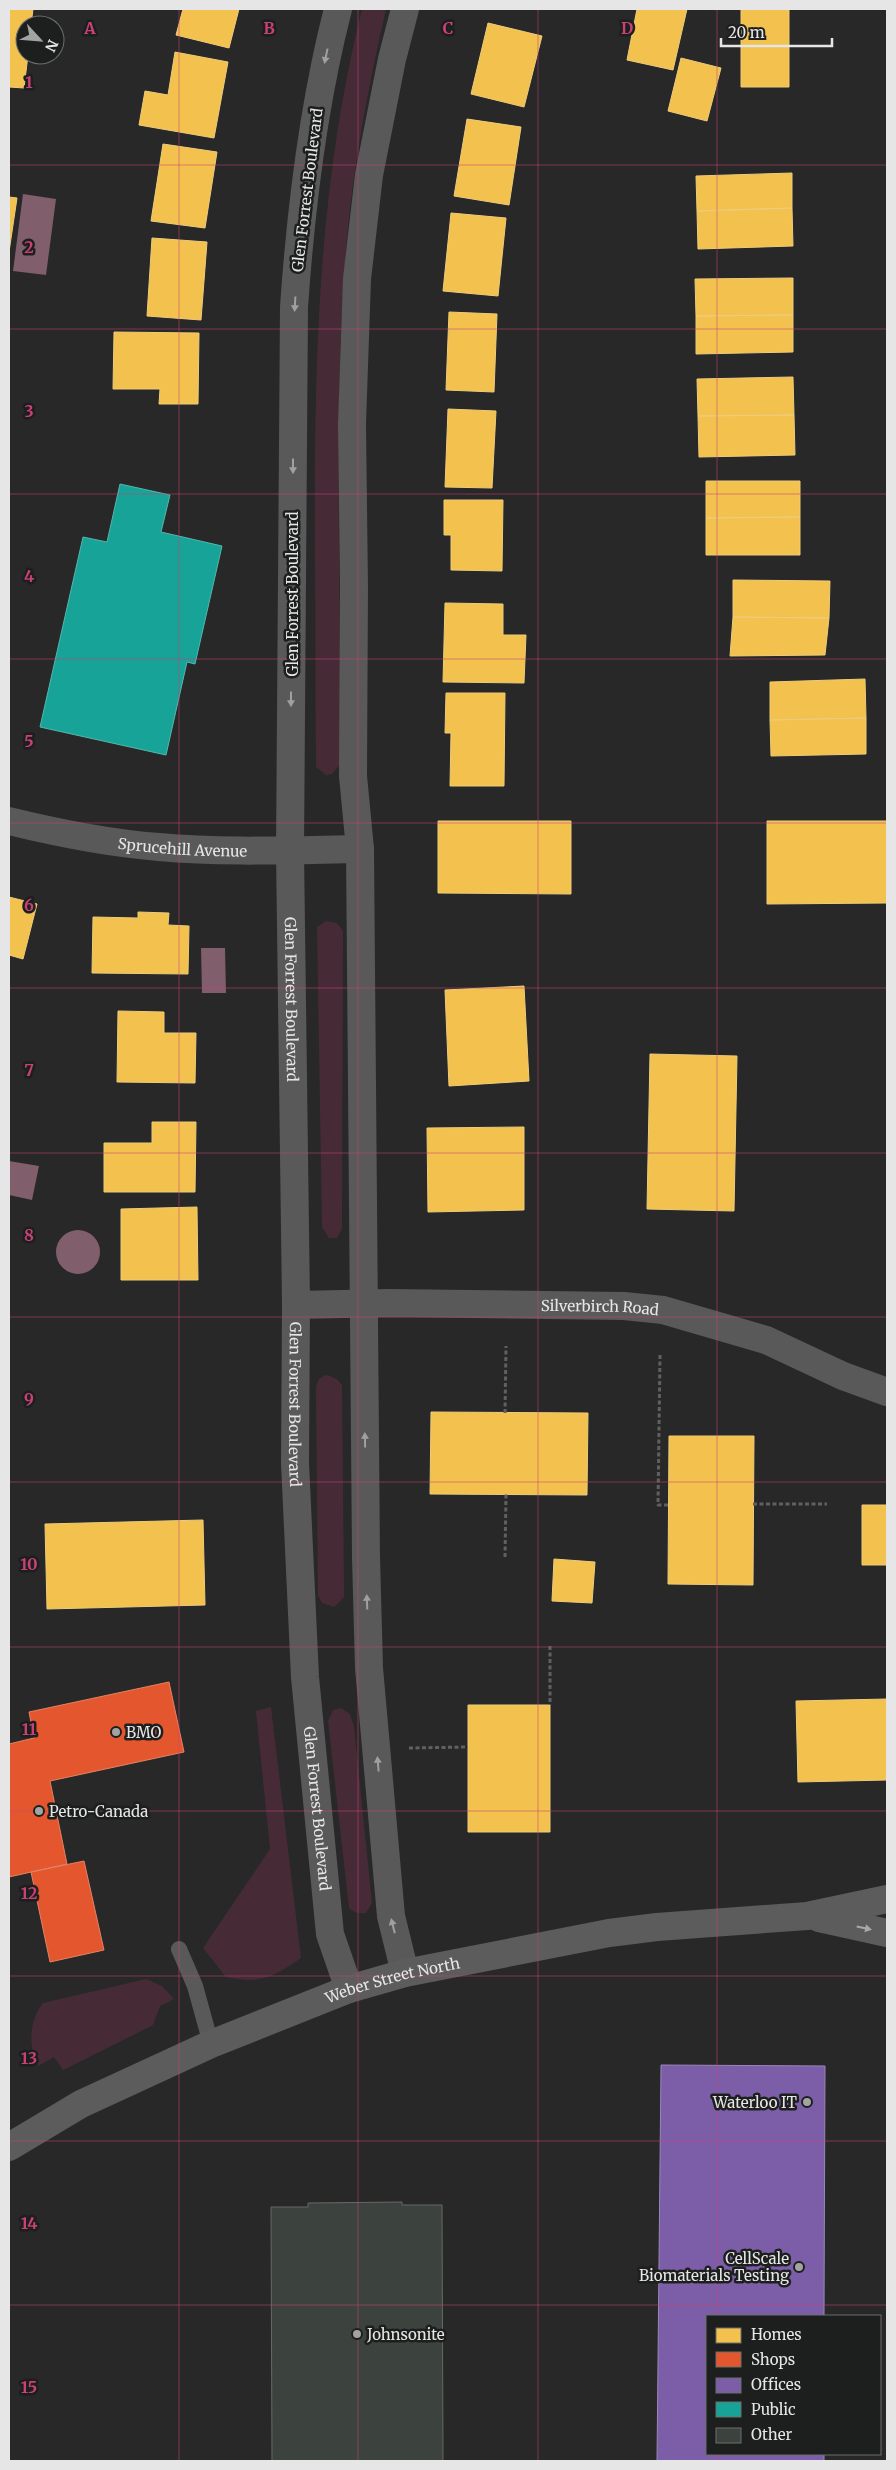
<svg xmlns="http://www.w3.org/2000/svg" width="896" height="2470" font-family="Merriweather,serif">
	<rect width="100%" height="100%" fill="#272827"/>
	<!-- green -->
	<path fill="#462b37" d="M 362,9 L 386,9 C 369,84 354,161 347,238 C 332,413 342,590 340,765 L 332,774 L 326,775 L 316,767 C 315,699 316,632 315,564 C 314,375 316,193 362,9 Z
		M 326,921 L 337,923 L 343,931 L 342,1229 L 337,1238 L 329,1238 L 322,1227 L 317,927 Z
		M 327,1375 L 337,1379 L 342,1385 L 344,1589 L 344,1597 L 334,1607 L 322,1603 L 318,1595 L 316,1388 C 317,1381 319,1377 327,1375 Z
		M 271,1707 L 301,1958 C 273,1978 259,1984 226,1977 L 203,1948 L 270,1849 L 256,1711 Z
		M 341,1708 L 350,1714 L 354,1726 L 372,1903 L 366,1913 C 358,1914 355,1913 349,1908 L 328,1721 L 333,1710 Z
		M 146,1979 L 162,1986 L 174,1999 L 160,2006 L 153,2025 L 63,2070 L 54,2057 L 38,2066 C 28,2049 29,2019 43,2003 Z"/>
	<!-- water -->
	<path fill="#805e6c" d="M 23,194 L 56,199 L 46,275 L 13,271 Z
		M 201,948 L 225,948 L 226,993 L 202,993 Z
		M 9,1161 L 39,1166 L 32,1200 L 9,1195 Z
		M56 1252a22 22 0 1 1 44 0a22 22 0 1 1-44 0Z"/>
	<!-- homes -->
	<path fill="#f2c14e" stroke="#eecc7b" d="M 9,9 L 33,9 L 31,25 L 25,25 L 25,55 L 28,55 L 24,88 L 9,87 Z
		M 183,9 L 239,9 L 229,48 L 176,35 Z
		M 637,9 L 687,9 L 673,70 L 627,60 Z
		M 741,9 L 789,9 L 789,87 L 741,87 Z
		M 488,23 L 542,36 L 524,107 L 471,94 Z
		M 175,52 L 228,62 L 214,138 L 139,125 L 145,91 L 168,95 Z
		M 681,58 L 721,68 L 707,121 L 668,111 Z
		M 467,119 L 521,127 L 509,205 L 454,196 Z
		M 163,144 L 217,152 L 205,228 L 151,221 Z
		M 792,173 L 792,208 L 697,211 L 696,176 Z
		M 9,197 L 17,198 L 9,252 Z
		M 792,208 L 793,246 L 698,249 L 697,211 Z
		M 451,213 L 506,218 L 498,296 L 443,291 Z
		M 152,238 L 207,242 L 201,320 L 147,316 Z
		M 793,278 L 793,315 L 696,316 L 695,279 Z
		M 449,312 L 497,314 L 494,392 L 446,390 Z
		M 793,315 L 793,352 L 696,354 L 696,316 Z
		M 114,332 L 199,333 L 198,404 L 159,404 L 160,389 L 113,389 Z
		M 793,377 L 794,415 L 698,416 L 697,379 Z
		M 448,409 L 496,411 L 492,488 L 445,487 Z
		M 794,415 L 795,455 L 699,457 L 698,416 Z
		M 706,481 L 800,481 L 800,517 L 706,518 Z
		M 444,500 L 503,500 L 502,571 L 451,570 L 451,535 L 444,535 Z
		M 800,517 L 800,555 L 706,555 L 706,518 Z
		M 733,580 L 830,581 L 829,618 L 733,617 Z
		M 445,603 L 503,604 L 503,635 L 526,635 L 524,683 L 443,682 Z
		M 733,617 L 829,618 L 825,655 L 730,656 Z
		M 865,679 L 866,718 L 770,720 L 770,682 Z
		M 446,693 L 505,693 L 504,786 L 450,786 L 451,733 L 445,733 Z
		M 866,718 L 866,754 L 771,756 L 770,720 Z
		M 438,821 L 571,821 L 571,894 L 438,893 Z
		M 767,821 L 887,821 L 887,903 L 767,904 Z
		M 9,897 L 37,904 L 23,959 L 9,955 Z
		M 138,912 L 169,913 L 168,925 L 189,926 L 188,974 L 92,973 L 93,917 L 138,918 Z
		M 524,986 L 529,1081 L 449,1086 L 445,990 Z
		M 118,1011 L 164,1012 L 164,1033 L 196,1033 L 195,1083 L 117,1082 Z
		M 650,1054 L 737,1056 L 734,1211 L 647,1209 Z
		M 152,1122 L 196,1122 L 195,1192 L 104,1192 L 104,1143 L 152,1143 Z
		M 524,1127 L 524,1210 L 428,1212 L 427,1128 Z
		M 197,1207 L 198,1280 L 121,1280 L 121,1209 Z
		M 431,1412 L 588,1413 L 587,1495 L 430,1494 Z
		M 669,1436 L 754,1436 L 753,1585 L 668,1584 Z
		M 862,1505 L 887,1505 L 887,1565 L 862,1565 Z
		M 203,1520 L 205,1605 L 47,1609 L 45,1524 Z
		M 554,1559 L 595,1562 L 592,1603 L 552,1601 Z
		M 887,1699 L 887,1780 L 798,1782 L 796,1701 Z
		M 468,1705 L 550,1705 L 550,1832 L 468,1832 Z"/>
	<!-- shops -->
	<path fill="#e4572e" stroke="#e48265" d="M 169,1682 L 184,1752 L 50,1781 L 67,1864 L 9,1877 L 9,1744 L 34,1738 L 29,1712 Z
		M 84,1861 L 104,1950 L 50,1962 L 31,1872 Z"/>
	<!-- offices -->
	<path fill="#7b5ea7" stroke="#9b87ba" d="M 661,2065 L 825,2066 L 824,2316 L 707,2316 L 707,2454 L 824,2454 L 824,2461 L 657,2461 Z"/>
	<!-- public -->
	<path fill="#17a398" stroke="#55b7af" d="M 120,484 L 170,495 L 161,532 L 222,546 L 195,664 L 187,662 L 166,755 L 40,727 L 83,537 L 107,542 Z"/>
	<!-- building -->
	<path fill="#3c433e" stroke="#676867" d="M 402,2202 L 402,2205 L 442,2205 L 443,2461 L 272,2461 L 271,2207 L 308,2207 L 308,2203 Z"/>
	<g fill="none" stroke-linecap="round" stroke-linejoin="round">
		<!-- path -->
		<path stroke="#606060" stroke-width="3" stroke-dasharray="4 2.5" stroke-linecap="butt" d="M 660,1355 L 658,1505 L 668,1505
			M 505,1413 L 506,1346
			M 753,1504 L 827,1504
			M 505,1557 L 506,1494
			M 550,1646 L 550,1705
			M 409,1748 L 468,1747"/>
		<!-- service -->
		<path stroke="#595959" stroke-width="16" d="M 179,1949 L 195,1986 L 211,2044"/>
		<!-- minor -->
		<g stroke="#595959" stroke-width="28">
			<path id="s1" d="M 9,821 C 58,833 108,843 159,847 C 225,853 293,850 360,849"/>
			<path id="s2" d="M 296,1305 L 390,1303 L 624,1306 L 663,1310 L 766,1340 L 843,1376 L 887,1392"/>
		</g>
		<!-- tertiary -->
		<g stroke="#595959" stroke-width="28">
			<path id="s3" d="M 338,9 C 313,106 301,206 294,307 L 290,851 L 296,1305 L 295,1463 L 305,1677 L 330,1934 L 349,1989"/>
			<path d="M 405,1973 L 391,1916 L 369,1668 L 366,1557 L 360,849 L 353,776 L 354,587 L 352,424 L 357,279 L 369,175 L 392,59 L 405,9"/>
		</g>
		<!-- secondary -->
		<g stroke="#5c5c5c" stroke-width="28">
			<path d="M 819,1918 L 887,1933"/>
			<path id="s4" d="M 9,2147 L 81,2104 L 211,2044 L 349,1989 L 405,1973 L 609,1933 L 657,1927 L 807,1916 L 887,1899"/>
		</g>
	</g>
	<!-- one-way arrows -->
	<defs><path id="oneway-solid" d="M-6-.8H1V-3.2L6.5 0L1 3.2V.8H-6Z" transform="scale(1.25)"/></defs>
	<g fill="#9fa09f">
		<use href="#oneway-solid" transform="translate(326 56) rotate(102)"/>
		<use href="#oneway-solid" transform="translate(295 304) rotate(93)"/>
		<use href="#oneway-solid" transform="translate(293 466) rotate(90)"/>
		<use href="#oneway-solid" transform="translate(291 699) rotate(90)"/>
		<use href="#oneway-solid" transform="translate(365 1440) rotate(-91)"/>
		<use href="#oneway-solid" transform="translate(367 1602) rotate(-92)"/>
		<use href="#oneway-solid" transform="translate(378 1764) rotate(-95)"/>
		<use href="#oneway-solid" transform="translate(393 1926) rotate(-104)"/>
	</g>
	<use fill="#a7a8a7" href="#oneway-solid" transform="translate(864 1928) rotate(12)"/>
	<!-- grid -->
	<path fill="none" stroke="#c94177" stroke-width="1" stroke-opacity="0.55" d="M 179,9 L 179,2461M 358,9 L 358,2461M 538,9 L 538,2461M 717,9 L 717,2316M 9,165 L 887,165M 9,329 L 887,329M 9,494 L 887,494M 9,659 L 887,659M 9,823 L 887,823M 9,988 L 887,988M 9,1153 L 887,1153M 9,1317 L 887,1317M 9,1482 L 887,1482M 9,1647 L 887,1647M 9,1811 L 887,1811M 9,1976 L 887,1976M 9,2141 L 887,2141M 9,2305 L 887,2305M 717,2454 L 717,2461"/>
	<!-- markers -->
	<g fill="#a2a4a2" stroke="#1c1f1d" stroke-width="2">
		<circle cx="116" cy="1732" r="5"/>
		<circle cx="39" cy="1811" r="5"/>
		<circle cx="807" cy="2102" r="5"/>
		<circle cx="799" cy="2267" r="5"/>
		<circle cx="357" cy="2334" r="5"/>
	</g>
	<g text-anchor="middle" dominant-baseline="central" stroke-width="5" stroke-linejoin="round" paint-order="stroke">
		<!-- street labels -->
		<g font-size="15" fill="#e5e6e5" stroke="#1c1f1d">
			<text transform="translate(307 190) rotate(-83)">Glen Forrest Boulevard</text>
			<text transform="translate(292 594) rotate(-90)">Glen Forrest Boulevard</text>
			<text stroke="none"><textPath href="#s1" startOffset="176">Sprucehill Avenue</textPath></text>
			<text stroke="none"><textPath href="#s3" startOffset="994">Glen Forrest Boulevard</textPath></text>
			<text stroke="none"><textPath href="#s2" startOffset="304">Silverbirch Road</textPath></text>
			<text stroke="none"><textPath href="#s3" startOffset="1399">Glen Forrest Boulevard</textPath></text>
			<text stroke="none"><textPath href="#s3" startOffset="1804">Glen Forrest Boulevard</textPath></text>
			<text stroke="none"><textPath href="#s4" startOffset="420">Weber Street North</textPath></text>
		</g>
		<!-- poi labels -->
		<g font-size="15" fill="#e5e6e5" stroke="#1c1f1d" text-anchor="start">
			<text x="126" y="1732">BMO</text>
			<text x="49" y="1811">Petro-Canada</text>
			<text x="797" y="2102" text-anchor="end">Waterloo IT</text>
			<text x="789" y="2258" text-anchor="end">CellScale<tspan x="789" dy="17">Biomaterials Testing</tspan></text>
			<text x="367" y="2334">Johnsonite</text>
		</g>
	</g>
	<g font-size="16" text-anchor="middle" font-weight="bold" fill="#c94177" stroke="#1c1f1d" stroke-width="5" stroke-linejoin="round" paint-order="stroke">
		<text x="90" y="34">A</text>
		<text x="269" y="34">B</text>
		<text x="448" y="34">C</text>
		<text x="627" y="34">D</text>
		<text x="29" y="88">1</text>
		<text x="29" y="253">2</text>
		<text x="29" y="417">3</text>
		<text x="29" y="582">4</text>
		<text x="29" y="747">5</text>
		<text x="29" y="911">6</text>
		<text x="29" y="1076">7</text>
		<text x="29" y="1241">8</text>
		<text x="29" y="1405">9</text>
		<text x="29" y="1570">10</text>
		<text x="29" y="1735">11</text>
		<text x="29" y="1899">12</text>
		<text x="29" y="2064">13</text>
		<text x="29" y="2229">14</text>
		<text x="29" y="2393">15</text>
	</g>
	<!-- border -->
	<rect width="896" height="2470" fill="none" stroke="#e5e6e5" stroke-width="20"/>
	<!-- legend -->
	<rect x="706" y="2315" width="175" height="140" fill="#1c1f1d" stroke="#6c6f6d"/>
	<rect x="716" y="2328" width="25" height="15" fill="#f2c14e" stroke="#6c6f6d"/>
	<text x="751" y="2340" font-size="15" fill="#e5e6e5">Homes</text>
	<rect x="716" y="2352" width="25" height="15" fill="#e4572e" stroke="#6c6f6d"/>
	<text x="751" y="2365" font-size="15" fill="#e5e6e5">Shops</text>
	<rect x="716" y="2378" width="25" height="15" fill="#7b5ea7" stroke="#6c6f6d"/>
	<text x="751" y="2390" font-size="15" fill="#e5e6e5">Offices</text>
	<rect x="716" y="2402" width="25" height="15" fill="#17a398" stroke="#6c6f6d"/>
	<text x="751" y="2415" font-size="15" fill="#e5e6e5">Public</text>
	<rect x="716" y="2428" width="25" height="15" fill="#3c433e" stroke="#6c6f6d"/>
	<text x="751" y="2440" font-size="15" fill="#e5e6e5">Other</text>
	<!-- north arrow -->
	<g transform="translate(40 40) rotate(116)"><circle r="24" fill="#1c1f1d" stroke="#6c6f6d"/>
	<path d="M0-4L9 19L0 12L-9 19Z" fill="#a2a4a2"/>
	<text y="-8" font-size="14" font-weight="bold" text-anchor="middle" fill="#e5e6e5">N</text>
	</g>
	<!-- scale -->
	<path d="M721 38v8h111v-8" fill="none" stroke="#e5e6e5" stroke-width="2.5"/>
	<text x="728" y="38" font-size="15" fill="#e5e6e5" stroke="#1c1f1d" stroke-width="4" paint-order="stroke">20 m</text>
</svg>
